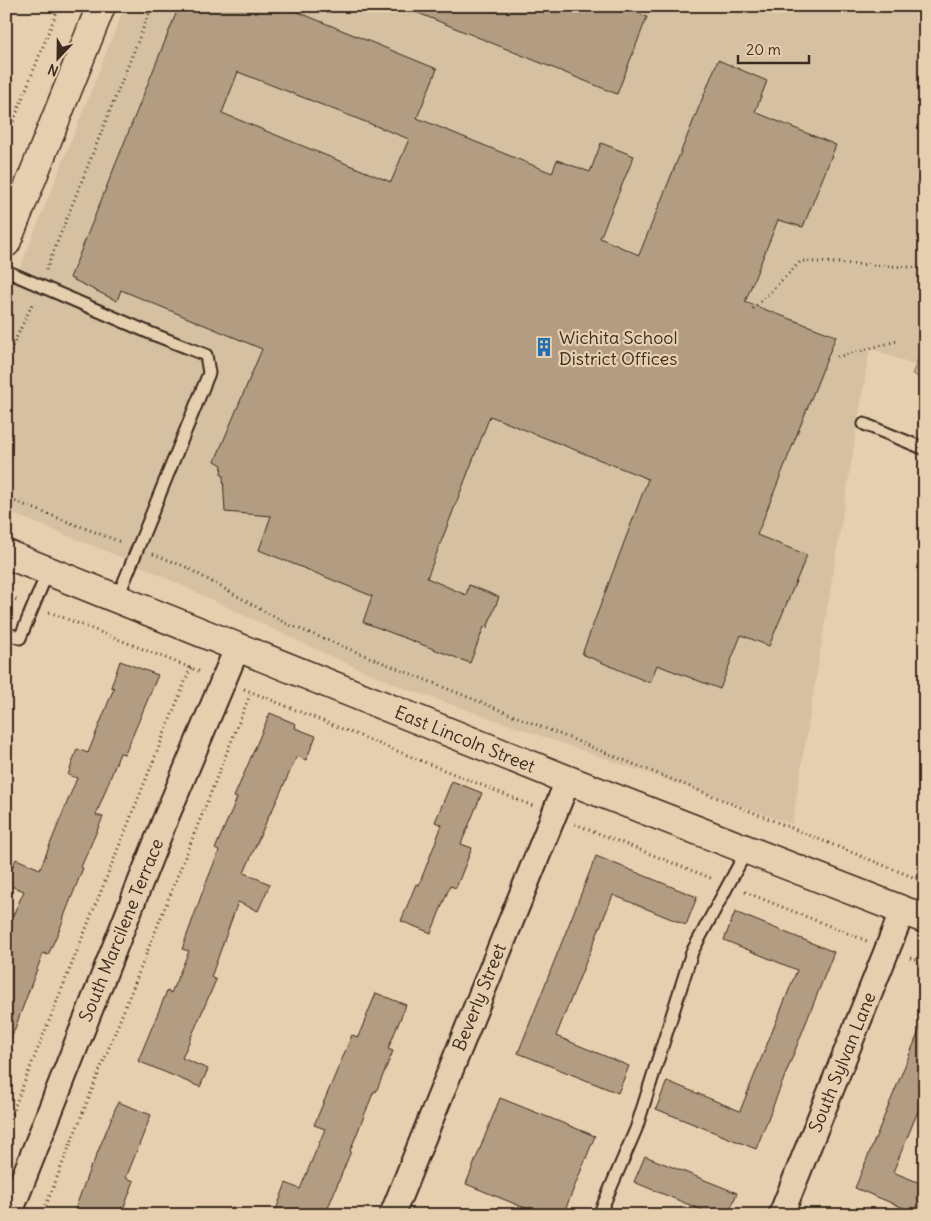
<svg xmlns="http://www.w3.org/2000/svg" width="931" height="1221" font-family="Delius,sans-serif">
	<rect width="100%" height="100%" fill="#e6cfaf"/>
	<filter id="ink" filterUnits="userSpaceOnUse"><feTurbulence type="fractalNoise" baseFrequency=".02" numOctaves="2"/><feDisplacementMap in="SourceGraphic" scale="10" xChannelSelector="R" yChannelSelector="G"/><feConvolveMatrix kernelMatrix="1 2 1 2 8 2 1 2 1" color-interpolation-filters="sRGB"/></filter>
	<g filter="url(#ink)">
		<!-- built -->
		<path fill="#d6c0a2" d="M 125,6 L 925,6 L 925,370 L 870,348 L 792,824 L 404,688 L 334,658 L 126,559 L 6,511 L 6,303 Z"/>
		<!-- green -->
		<path fill="#c7b195" stroke="#816e5a" d="M 925,342 L 925,380 L 912,374 Z"/>
		<!-- building -->
		<path fill="#b29c82" stroke="#3b2a1e" fill-rule="evenodd" d="M 179,6 L 283,6 L 437,69 L 417,118 L 552,173 L 557,160 L 590,172 L 601,143 L 634,156 L 600,238 L 639,255 L 718,60 L 767,81 L 755,112 L 836,145 L 803,227 L 778,220 L 745,302 L 836,336 L 757,535 L 807,555 L 769,646 L 741,635 L 720,689 L 657,665 L 650,683 L 582,654 L 648,479 L 490,416 L 427,578 L 466,595 L 469,585 L 499,597 L 487,628 L 484,627 L 470,663 L 363,622 L 372,596 L 259,550 L 271,516 L 225,512 L 223,475 L 221,474 L 222,465 L 215,461 L 262,349 L 121,290 L 117,301 L 70,278 ZM 238,72 L 409,139 L 391,182 L 222,113 Z
			M 401,6 L 620,6 L 647,17 L 617,94 Z
			M 120,661 L 158,675 L 125,754 L 120,753 L 96,815 L 103,817 L 81,867 L 83,868 L 63,919 L 64,919 L 48,955 L 43,953 L 8,1047 L 6,1047 L 6,931 L 24,891 L 6,884 L 6,882 L 16,859 L 40,869 L 77,778 L 68,775 L 77,749 L 88,753 L 114,688 L 111,687 Z
			M 270,713 L 296,724 L 295,728 L 316,736 L 306,760 L 297,756 L 271,813 L 270,813 L 244,873 L 270,884 L 258,911 L 238,902 L 211,977 L 216,980 L 182,1058 L 208,1069 L 200,1087 L 138,1061 L 167,991 L 171,993 L 189,951 L 182,949 L 204,888 L 219,851 L 215,849 L 237,798 L 234,797 Z
			M 452,781 L 482,793 L 461,844 L 472,848 L 456,888 L 450,886 L 431,933 L 401,921 L 416,884 L 419,885 L 442,825 L 435,822 Z
			M 596,856 L 697,897 L 686,925 L 613,895 L 556,1036 L 629,1066 L 618,1093 L 518,1053 Z
			M 735,912 L 834,952 L 756,1149 L 656,1109 L 667,1081 L 740,1111 L 797,970 L 724,940 Z
			M 376,993 L 406,1005 L 388,1049 L 393,1051 L 376,1092 L 374,1091 L 350,1151 L 351,1151 L 325,1215 L 274,1215 L 286,1183 L 300,1189 L 325,1129 L 314,1125 L 352,1035 L 358,1037 Z
			M 924,1019 L 925,1094 L 893,1172 L 925,1185 L 925,1215 L 921,1215 L 855,1188 Z
			M 500,1098 L 595,1136 L 563,1215 L 542,1215 L 466,1184 Z
			M 118,1102 L 151,1115 L 126,1178 L 134,1181 L 121,1215 L 73,1215 L 91,1165 L 92,1166 Z
			M 645,1156 L 737,1193 L 728,1215 L 714,1215 L 634,1182 Z"/>
		<g fill="none" stroke-linecap="round" stroke-linejoin="round">
			<!-- lane casing -->
			<g stroke="#3b2a1e" stroke-width="15">
				<path id="lane" d="M 6,271 L 150,333 L 206,355 L 209,373 L 117,599
					M 864,424 L 925,449
					M 6,633 L 20,638 L 48,571
					M 599,1215 L 636,1129 L 692,952 L 747,850"/>
			</g>
			<!-- street casing -->
			<g stroke="#3b2a1e" stroke-width="28">
				<path id="street" d="M 9,1215 L 165,820 L 237,648
					M 392,1215 L 568,780
					M 781,1215 L 903,910"/>
			</g>
			<!-- secondary casing -->
			<g stroke="#3b2a1e" stroke-width="31">
				<path id="secondary" d="M 6,243 L 101,6
					M 6,554 L 568,780 L 925,919"/>
			</g>
			<!-- path -->
			<path stroke="#3b2a1e" stroke-width="3" stroke-dasharray="1 4" stroke-linecap="butt" d="M 6,140 L 59,6
				M 46,270 L 152,6
				M 753,309 L 801,261 L 925,268
				M 837,357 L 897,341
				M 6,360 L 33,302
				M 6,498 L 121,542
				M 153,554 L 184,566 L 285,623 L 925,882
				M 6,596 L 17,600
				M 49,612 L 201,672
				M 244,689 L 533,806
				M 575,824 L 713,879
				M 745,892 L 867,941
				M 910,958 L 925,964
				M 6,1128 L 191,667
				M 42,1215 L 251,692"/>
			<!-- lane -->
			<use href="#lane" stroke="#e6cfaf" stroke-width="11"/>
			<!-- street -->
			<use href="#street" stroke="#e6cfaf" stroke-width="24"/>
			<!-- secondary -->
			<use href="#secondary" stroke="#e6cfaf" stroke-width="28"/>
		</g>
	</g>
	<!-- icons -->
	<defs>
		<g id="building-bare" transform="scale(1.5)"><path d="M-4-6H4V6H1V3H-1V6H-4ZM-2.5-4.3h1.7v1.8h-1.7ZM.8-4.3h1.7v1.8H.8ZM-2.5-1h1.7V.8h-1.7ZM.8-1h1.7V.8H.8Z" fill="#1f6fb2" stroke="#e6cfaf" stroke-width="2.5" paint-order="stroke"/></g>
	</defs>
	<g fill-rule="evenodd">
		<use href="#building-bare" x="544" y="347"/>
	</g>
	<g text-anchor="middle" dominant-baseline="central" stroke-width="4.5" stroke-linejoin="round" paint-order="stroke">
		<!-- poi labels -->
		<g font-size="18" fill="#3b2a1e" stroke="#e6cfaf" text-anchor="start">
			<text x="559" y="337">Wichita School<tspan x="559" dy="21">District Offices</tspan></text>
		</g>
		<!-- street labels -->
		<g font-size="18" fill="#3b2a1e" stroke="#e6cfaf">
			<text transform="translate(465 739) rotate(22)">East Lincoln Street</text>
			<text transform="translate(121 930) rotate(-68)">South Marcilene Terrace</text>
			<text transform="translate(479 997) rotate(-68)">Beverly Street</text>
			<text transform="translate(842 1062) rotate(-68)">South Sylvan Lane</text>
		</g>
	</g>
	<!-- margin -->
	<rect width="931" height="1221" fill="none" stroke="#e6cfaf" stroke-width="25"/>
	<rect x="12" y="12" width="906" height="1196" fill="none" stroke="#3b2a1e" stroke-width="2" filter="url(#ink)"/>
	<!-- north arrow -->
	<g transform="translate(58 58) rotate(202)" stroke="#e6cfaf" stroke-width="4" paint-order="stroke">
	<path d="M0-4L9 19L0 12L-9 19Z" fill="#3b2a1e"/>
	<text y="-8" font-size="14" font-weight="bold" text-anchor="middle" fill="#3b2a1e">N</text>
	</g>
	<!-- scale -->
	<path d="M738 55v8h71v-8" fill="none" stroke="#3b2a1e" stroke-width="2.5"/>
	<text x="746" y="55" font-size="15" fill="#3b2a1e" stroke="#e6cfaf" stroke-width="4" paint-order="stroke">20 m</text>
</svg>
